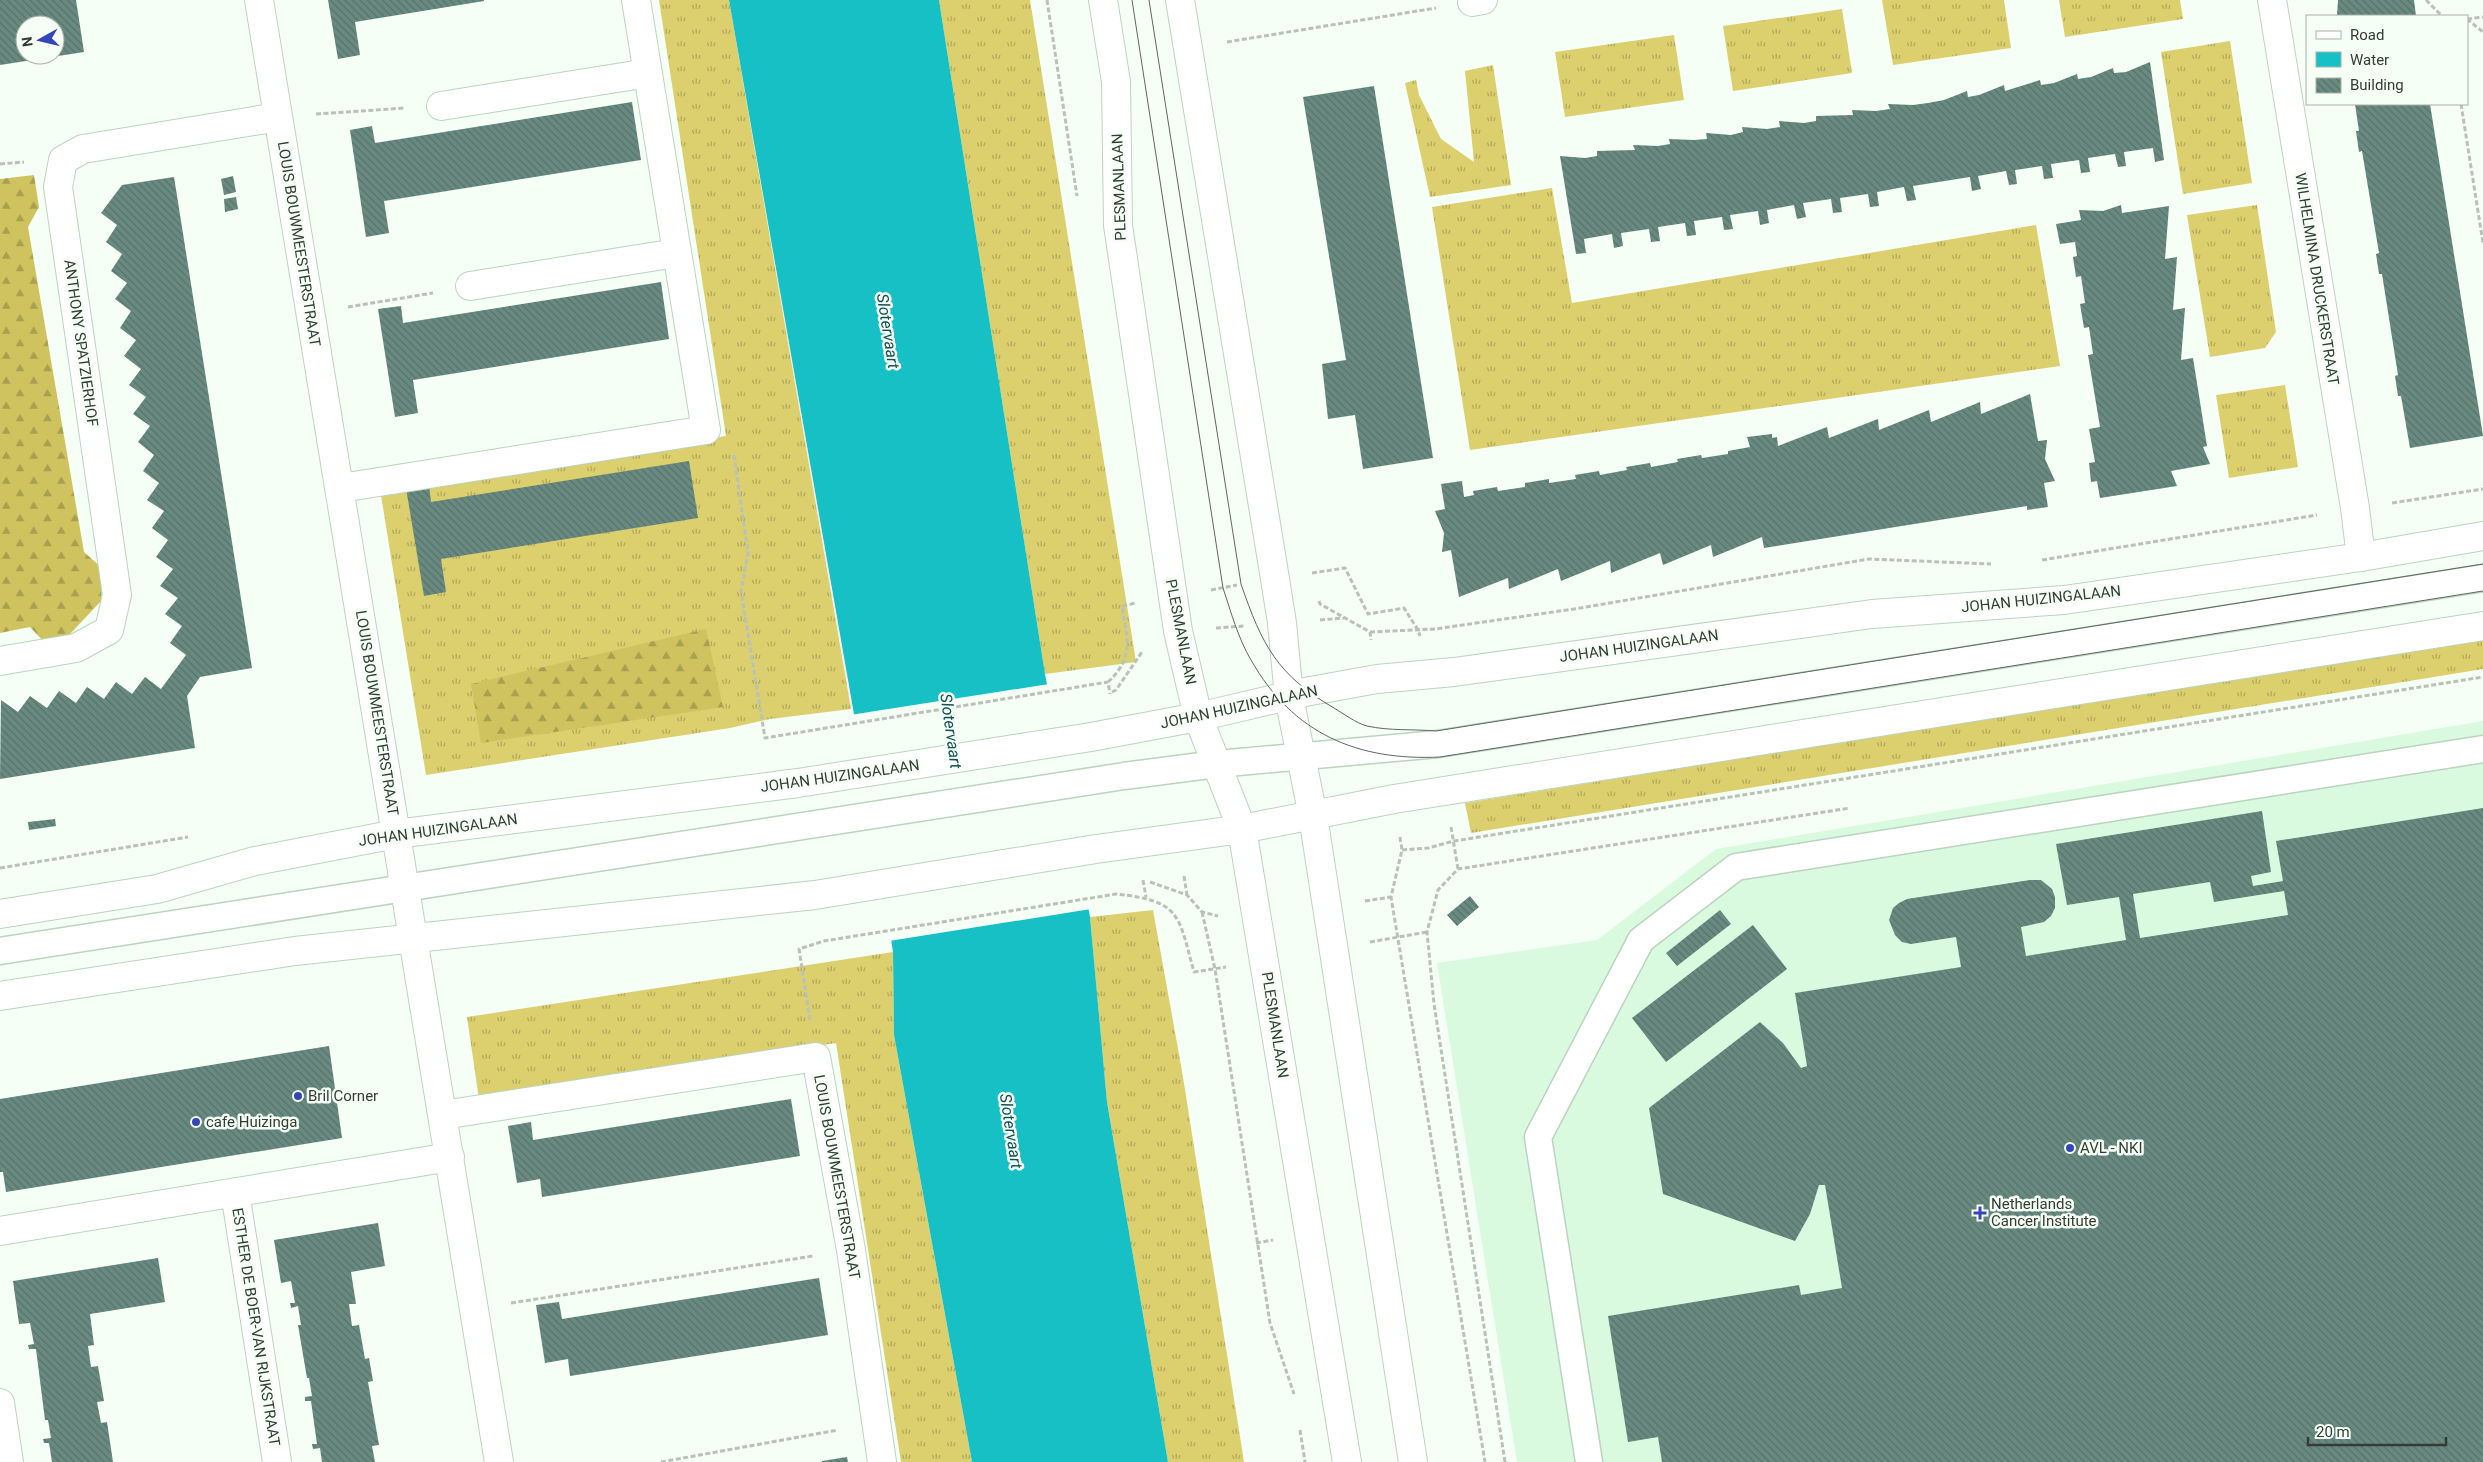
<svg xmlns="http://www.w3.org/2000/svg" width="2483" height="1462" font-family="Roboto,sans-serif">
	<defs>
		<pattern id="grass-tufts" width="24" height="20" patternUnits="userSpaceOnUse" patternTransform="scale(1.25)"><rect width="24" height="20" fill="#dbcf6e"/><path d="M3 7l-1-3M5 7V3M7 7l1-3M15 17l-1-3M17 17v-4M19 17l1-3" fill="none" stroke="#b2a95b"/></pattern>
		<pattern id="forest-firs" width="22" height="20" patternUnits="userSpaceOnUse" patternTransform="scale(1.25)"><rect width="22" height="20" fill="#cfc35f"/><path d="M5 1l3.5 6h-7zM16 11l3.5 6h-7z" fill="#a9a04f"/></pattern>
		<pattern id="building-back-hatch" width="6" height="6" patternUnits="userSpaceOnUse" patternTransform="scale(1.25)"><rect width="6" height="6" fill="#698a80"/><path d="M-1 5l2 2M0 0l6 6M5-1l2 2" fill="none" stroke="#57726a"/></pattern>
	</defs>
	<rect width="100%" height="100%" fill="#f5fff6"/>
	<!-- built -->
	<path fill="#d9fadf" d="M 2483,721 L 2483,1462 L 1517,1462 L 1437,963 L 1597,940 L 1716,849 Z"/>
	<!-- grass -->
	<path fill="url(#grass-tufts)" d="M 659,0 L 729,0 L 851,709 L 770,719 L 730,728 L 426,775 L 380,489 L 726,436 Z
		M 939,0 L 1030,0 L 1136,662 L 1045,674 Z
		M 1882,0 L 2004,0 L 2011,48 L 1893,65 Z
		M 2059,0 L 2180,0 L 2183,19 L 2065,37 Z
		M 1842,9 L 1852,73 L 1733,91 L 1723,26 Z
		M 1674,35 L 1684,100 L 1565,117 L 1555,52 Z
		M 2230,41 L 2252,183 L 2183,194 L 2161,52 Z
		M 1493,65 L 1511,185 L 1430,197 L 1405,83 L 1416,80 L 1419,95 L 1441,139 L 1474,162 L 1465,71 Z
		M 1552,188 L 1572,303 L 2036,225 L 2060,366 L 1470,450 L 1432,207 Z
		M 2257,205 L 2276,332 L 2265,348 L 2210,357 L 2187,215 Z
		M 2285,385 L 2298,467 L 2229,478 L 2216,395 Z
		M 2483,637 L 2483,669 L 1471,833 L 1465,803 Z
		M 1153,910 L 1182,1071 L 1244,1462 L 1168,1462 L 1107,1102 L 1090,917 Z
		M 893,952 L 894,1035 L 972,1462 L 901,1462 L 836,1043 L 479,1099 L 467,1017 Z"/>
	<!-- forest -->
	<path fill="url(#forest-firs)" d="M 34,175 L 39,207 L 28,227 L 84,552 L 103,569 L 101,601 L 70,634 L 45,643 L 30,627 L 0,633 L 0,179 Z
		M 706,629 L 723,707 L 481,743 L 471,684 Z"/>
	<!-- water -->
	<path fill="#17c0c5" d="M 729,0 L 939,0 L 1045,674 L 1090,917 L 1107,1102 L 1168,1462 L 972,1462 L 894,1035 L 893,952 L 879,857 Z"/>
	<!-- pier -->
	<path fill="#f5fff6" d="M 1049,684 L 1091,909 L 889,941 L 877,858 L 850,715 Z"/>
	<!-- building -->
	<path fill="url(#building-back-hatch)" fill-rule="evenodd" d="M 0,0 L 76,0 L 84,52 L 0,65 ZM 25,25 L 55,25 L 55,55 L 25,55 Z
		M 328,0 L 484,0 L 484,1 L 355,22 L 360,55 L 338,59 Z
		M 2338,0 L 2414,0 L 2416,16 L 2337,16 Z
		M 2150,62 L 2164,160 L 2155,162 L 2153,148 L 2124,152 L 2126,166 L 2118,167 L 2115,154 L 2088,158 L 2090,172 L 2081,173 L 2079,160 L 2051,164 L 2053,178 L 2044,179 L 2042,166 L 2015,170 L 2017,184 L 2009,185 L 2006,171 L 1978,176 L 1981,189 L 1972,191 L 1970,177 L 1913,186 L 1916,200 L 1907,201 L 1904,187 L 1877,192 L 1879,206 L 1870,207 L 1868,194 L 1840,198 L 1842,212 L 1833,213 L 1831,199 L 1803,203 L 1806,217 L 1797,219 L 1794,205 L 1767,210 L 1769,223 L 1760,225 L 1758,211 L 1730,215 L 1733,229 L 1724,230 L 1722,217 L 1694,221 L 1696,235 L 1687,236 L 1685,223 L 1658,227 L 1660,241 L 1651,242 L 1649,229 L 1621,233 L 1623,246 L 1614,248 L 1612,234 L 1584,239 L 1586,253 L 1576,254 L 1560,156 L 1585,158 L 1597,156 L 1597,151 L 1635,150 L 1633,145 L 1658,146 L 1670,144 L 1669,139 L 1694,140 L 1707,139 L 1706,133 L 1731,135 L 1743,132 L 1742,127 L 1767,129 L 1780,127 L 1779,121 L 1804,123 L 1816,121 L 1816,116 L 1853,115 L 1852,110 L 1876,111 L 1890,109 L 1888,104 L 1913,105 L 1928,103 L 1944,100 L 1967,91 L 1968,97 L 1979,95 L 2004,85 L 2005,91 L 2040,80 L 2041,85 L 2054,83 L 2077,74 L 2078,79 L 2091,77 L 2113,68 L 2114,73 L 2126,72 Z
		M 1374,86 L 1433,458 L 1363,469 L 1355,415 L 1328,419 L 1322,364 L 1346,360 L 1303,97 Z
		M 632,102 L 641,160 L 384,201 L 389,233 L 366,237 L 350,130 L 372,126 L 375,143 Z
		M 2355,104 L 2430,104 L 2483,436 L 2410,448 L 2401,396 L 2398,396 L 2395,376 L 2398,375 L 2382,274 L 2379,274 L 2376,254 L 2379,253 L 2362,151 L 2359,152 L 2356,131 L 2359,131 Z
		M 233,176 L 236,192 L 224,195 L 221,179 Z
		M 174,177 L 252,668 L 200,677 L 187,696 L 195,748 L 0,779 L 1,700 L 18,712 L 30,696 L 47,708 L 59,691 L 76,703 L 87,687 L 104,699 L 116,682 L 132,694 L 145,677 L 161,689 L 186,655 L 170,643 L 182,626 L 165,614 L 178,598 L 160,586 L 173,569 L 156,557 L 168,540 L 152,528 L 164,511 L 147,500 L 159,483 L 143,471 L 154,455 L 138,442 L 150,426 L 133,414 L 146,397 L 129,385 L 141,369 L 124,356 L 136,340 L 120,328 L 131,311 L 115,299 L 127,283 L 111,271 L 122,254 L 106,242 L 117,225 L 101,213 L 122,185 Z
		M 236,197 L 238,209 L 225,212 L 224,199 Z
		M 2121,205 L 2122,213 L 2169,206 L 2165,259 L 2177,257 L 2173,310 L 2185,308 L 2181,360 L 2193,358 L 2207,446 L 2203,447 L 2210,464 L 2171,471 L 2177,486 L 2100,498 L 2097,481 L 2091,482 L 2089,463 L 2095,462 L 2089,429 L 2100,427 L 2088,355 L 2093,354 L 2089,327 L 2084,328 L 2080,304 L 2085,303 L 2081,276 L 2076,277 L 2073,257 L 2077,256 L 2075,242 L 2060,244 L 2056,224 L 2081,220 L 2079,210 L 2103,211 Z
		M 661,282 L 669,339 L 413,380 L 418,413 L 395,417 L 378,309 L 401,306 L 403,323 Z
		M 2030,394 L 2038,441 L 2047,440 L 2045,459 L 2055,481 L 2044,483 L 2048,507 L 2027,510 L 2027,506 L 1764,548 L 1762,537 L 1713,557 L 1711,545 L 1663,565 L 1660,553 L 1611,573 L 1610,561 L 1561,581 L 1558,569 L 1509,589 L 1508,578 L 1459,597 L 1451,550 L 1442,552 L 1444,533 L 1435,511 L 1445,509 L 1441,484 L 1462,481 L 1464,497 L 1474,495 L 1473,491 L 1497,487 L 1498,491 L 1525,487 L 1525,483 L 1549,479 L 1549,483 L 1576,479 L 1575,475 L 1599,471 L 1600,475 L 1627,470 L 1626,467 L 1650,463 L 1651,467 L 1678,462 L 1677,459 L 1701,455 L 1702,458 L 1728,454 L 1728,451 L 1750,447 L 1747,437 L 1772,434 L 1772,438 L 1777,437 L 1778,446 L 1827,427 L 1829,438 L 1878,419 L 1879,430 L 1929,410 L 1931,422 L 1980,402 L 1981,414 Z
		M 689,461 L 698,518 L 441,559 L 446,592 L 424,596 L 406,488 L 429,485 L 431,502 Z
		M 2483,808 L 2483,1462 L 1662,1462 L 1658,1437 L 1628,1442 L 1608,1316 L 1799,1285 L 1801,1295 L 1842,1288 L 1825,1185 L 1819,1185 L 1810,1214 L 1795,1241 L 1663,1194 L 1649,1108 L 1760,1022 L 1783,1043 L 1801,1068 L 1807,1066 L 1795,993 L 1961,967 L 1956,937 L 1911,944 L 1902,942 L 1895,935 L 1889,920 L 1893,908 L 1899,903 L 1907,899 L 2030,880 L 2041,880 L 2052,889 L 2055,897 L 2055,908 L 2051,916 L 2044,922 L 2021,927 L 2026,956 L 2126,940 L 2119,897 L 2067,905 L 2056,844 L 2262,811 L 2271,872 L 2251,876 L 2253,886 L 2283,881 L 2276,841 ZM 2210,882 L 2214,902 L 2284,891 L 2288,915 L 2140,938 L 2133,894 Z
		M 55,819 L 56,826 L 29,830 L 28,822 Z
		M 1470,896 L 1479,907 L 1457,926 L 1447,915 Z
		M 1720,910 L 1731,924 L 1677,966 L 1666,953 Z
		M 1753,925 L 1787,969 L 1666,1062 L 1632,1018 Z
		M 329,1046 L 342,1138 L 6,1192 L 3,1172 L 0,1172 L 0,1099 Z
		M 791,1099 L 800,1156 L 542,1197 L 540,1179 L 517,1183 L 508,1126 L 531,1122 L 533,1140 Z
		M 378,1223 L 385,1266 L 351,1272 L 356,1304 L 349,1304 L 352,1326 L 359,1325 L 365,1359 L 369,1358 L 373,1381 L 368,1382 L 379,1445 L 372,1446 L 375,1462 L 322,1462 L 320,1448 L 313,1449 L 312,1444 L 317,1444 L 311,1401 L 305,1401 L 305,1397 L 312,1396 L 309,1378 L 307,1378 L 298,1325 L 301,1325 L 298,1306 L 291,1308 L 290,1303 L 295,1303 L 291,1281 L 281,1283 L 274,1240 Z
		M 158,1258 L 165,1302 L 90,1314 L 94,1345 L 88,1346 L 91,1367 L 98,1366 L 104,1401 L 97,1402 L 101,1423 L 107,1422 L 113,1462 L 52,1462 L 49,1443 L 44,1443 L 43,1439 L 51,1438 L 48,1420 L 45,1420 L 36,1349 L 29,1349 L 28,1345 L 34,1344 L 30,1323 L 19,1324 L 13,1281 Z
		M 819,1278 L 828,1335 L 570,1376 L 568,1359 L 545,1363 L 536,1305 L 559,1302 L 562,1319 Z
		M 847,1457 L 848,1462 L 822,1462 L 822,1461 Z"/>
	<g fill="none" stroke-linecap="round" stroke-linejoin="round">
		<!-- lane casing -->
		<g stroke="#bbd4bf" stroke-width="29">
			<path id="lane" d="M 0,951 L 1124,776 L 1217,764 L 1438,744 L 2483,578
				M 1589,1462 L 1538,1137 L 1641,940 L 1736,867 L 2483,749"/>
		</g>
		<!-- street casing -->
		<g stroke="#bbd4bf" stroke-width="30">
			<path id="street" d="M 259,0 L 499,1462
				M 2272,0 L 2355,508 L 2361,557
				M 1472,2 L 1483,0
				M 441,106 L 648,73
				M 470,286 L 676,253
				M 341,488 L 706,430 L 636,0
				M 0,661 L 76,648 L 109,630 L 117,595 L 58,187 L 63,160 L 83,149 L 278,117
				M 443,1115 L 816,1057 L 851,1250 L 882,1462
				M 235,1192 L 277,1462
				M 0,1231 L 450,1157
				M 0,1403 L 9,1462"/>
		</g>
		<!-- secondary casing -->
		<g stroke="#bbd4bf" stroke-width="30">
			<path id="secondary" d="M 1103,0 L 1116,82 L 1118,225 L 1178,631 L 1198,717 L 1242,829 L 1347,1462
				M 1180,0 L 1275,579 L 1282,623 L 1289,697 L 1313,816 L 1413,1462
				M 0,914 L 157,889 L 255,861 L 396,834 L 798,783 L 1091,737 L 1198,717 L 1305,692 L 1377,679 L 1454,672 L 1872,614 L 2064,600 L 2361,557 L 2483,536
				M 0,996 L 295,951 L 815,895 L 1096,849 L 1242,829 L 1394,799 L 2483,626"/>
		</g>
		<!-- path -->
		<path stroke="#b8c2b9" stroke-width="3" stroke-dasharray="5 2.5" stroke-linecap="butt" d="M 1047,0 L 1077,196
			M 2426,0 L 2442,16
			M 2467,19 L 2483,32
			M 2467,19 L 2483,17
			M 1227,42 L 1436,8
			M 2461,104 L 2483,243
			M 316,114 L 405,108
			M 0,164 L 24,162
			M 348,307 L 433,293
			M 734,455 L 748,553 L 741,591 L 765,738 L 1108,682 L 1110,694
			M 2392,503 L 2483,489
			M 2042,560 L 2317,515
			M 1312,573 L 1345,568 L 1368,614 L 1404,608 L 1418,630 L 1420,636
			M 1211,590 L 1237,585
			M 1319,601 L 1320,604 L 1370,632 L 1371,640
			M 1320,620 L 1344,618
			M 1216,628 L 1244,626
			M 1370,632 L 1435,629 L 1574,609 L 1869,559 L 1991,564
			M 1108,682 C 1135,657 1127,638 1122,606 L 1136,603
			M 1112,692 L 1116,690 L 1142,652
			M 1451,827 L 1458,869
			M 1400,837 L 1402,850 L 1391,897 L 1485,1462
			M 1402,850 L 1428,848 L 1454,841 L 2483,677
			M 0,868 L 188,837
			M 1184,876 L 1187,895
			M 1143,880 L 1146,897
			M 1150,882 L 1187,895 L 1202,912 L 1218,916
			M 1365,901 L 1391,897
			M 1202,912 L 1215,969 L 1270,1323 L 1294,1394
			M 1370,942 L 1427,932
			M 810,1020 L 799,949 L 824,941 L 1116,894 C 1181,901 1178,914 1194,972 L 1226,967
			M 1256,1243 L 1273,1240
			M 511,1303 L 813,1256
			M 1300,1430 L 1305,1462
			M 661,1462 L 838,1430
			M 1505,1462 L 1434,1004 L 1427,932 L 1438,890 L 1458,869 L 1850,808"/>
		<!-- lane -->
		<use href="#lane" stroke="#fff" stroke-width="26"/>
		<!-- street -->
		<use href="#street" stroke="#fff" stroke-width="28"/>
		<!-- secondary -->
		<use href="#secondary" stroke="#fff" stroke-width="28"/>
		<!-- tram -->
		<path stroke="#5e6860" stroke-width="1" d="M 1132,0 L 1223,588 C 1231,612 1238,638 1251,660 C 1293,734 1358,761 1440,757 L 2483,591
			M 1149,0 L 1241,584 C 1262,645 1277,675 1334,708 C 1344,714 1356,723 1367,726 C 1389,731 1414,729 1436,731 L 2483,564"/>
	</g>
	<!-- markers -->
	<g fill="#3546b8" stroke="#f5fff6" stroke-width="2">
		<circle cx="298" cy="1096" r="5"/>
		<circle cx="196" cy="1122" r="5"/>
		<circle cx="2070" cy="1148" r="5"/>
		<path d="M1977.5 1205.5h5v5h5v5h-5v5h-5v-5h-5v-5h5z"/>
	</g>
	<g text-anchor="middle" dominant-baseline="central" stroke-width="5" stroke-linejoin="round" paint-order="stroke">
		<!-- street labels -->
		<g font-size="15" fill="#333d35" stroke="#f5fff6">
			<text transform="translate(1119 187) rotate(-92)">PLESMANLAAN</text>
			<text transform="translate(299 244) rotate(81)">LOUIS BOUWMEESTERSTRAAT</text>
			<text transform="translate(2317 279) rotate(81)">WILHELMINA DRUCKERSTRAAT</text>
			<text transform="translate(81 343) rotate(82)">ANTHONY SPATZIERHOF</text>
			<text transform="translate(2041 599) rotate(-6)">JOHAN HUIZINGALAAN</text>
			<text transform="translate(1181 632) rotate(79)">PLESMANLAAN</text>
			<text transform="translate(1639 646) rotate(-8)">JOHAN HUIZINGALAAN</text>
			<text transform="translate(1239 707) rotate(-12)">JOHAN HUIZINGALAAN</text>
			<text transform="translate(377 713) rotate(81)">LOUIS BOUWMEESTERSTRAAT</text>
			<text transform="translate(840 776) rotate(-8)">JOHAN HUIZINGALAAN</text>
			<text transform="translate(438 830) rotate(-8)">JOHAN HUIZINGALAAN</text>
			<text transform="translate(1275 1025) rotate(81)">PLESMANLAAN</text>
			<text transform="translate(837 1177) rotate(80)">LOUIS BOUWMEESTERSTRAAT</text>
			<text transform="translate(256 1327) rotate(81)">ESTHER DE BOER-VAN RIJKSTRAAT</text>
		</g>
		<!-- poi labels -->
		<g font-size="15" fill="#333d35" stroke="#f5fff6" text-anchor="start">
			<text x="308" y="1096">Bril Corner</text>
			<text x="206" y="1122">cafe Huizinga</text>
			<text x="2080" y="1148">AVL - NKI</text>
			<text x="1991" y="1204">Netherlands<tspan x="1991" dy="17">Cancer Institute</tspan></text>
		</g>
		<!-- water labels -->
		<g font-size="16" font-style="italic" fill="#104f52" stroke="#f5fff6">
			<text transform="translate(888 331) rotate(81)">Slotervaart</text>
			<text transform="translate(951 731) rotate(82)">Slotervaart</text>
			<text transform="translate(1011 1131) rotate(81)">Slotervaart</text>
		</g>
	</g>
	<!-- legend -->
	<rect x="2306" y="15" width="162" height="90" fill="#f5fff6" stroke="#a7b1a9"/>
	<rect x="2316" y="31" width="25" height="8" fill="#ffffff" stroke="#a7b1a9"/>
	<text x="2350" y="40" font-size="15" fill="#333d35">Road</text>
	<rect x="2316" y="52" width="25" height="15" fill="#17c0c5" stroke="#a7b1a9"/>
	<text x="2350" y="65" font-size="15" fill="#333d35">Water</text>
	<rect x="2316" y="78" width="25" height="15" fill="url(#building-back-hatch)" stroke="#a7b1a9"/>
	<text x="2350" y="90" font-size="15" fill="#333d35">Building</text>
	<!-- north arrow -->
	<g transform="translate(40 40) rotate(262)"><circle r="24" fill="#f5fff6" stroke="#a7b1a9"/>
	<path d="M0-4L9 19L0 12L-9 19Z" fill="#3546b8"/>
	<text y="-8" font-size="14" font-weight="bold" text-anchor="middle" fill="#333d35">N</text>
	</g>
	<!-- scale -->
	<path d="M2308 1437v8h138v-8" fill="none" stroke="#333d35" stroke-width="2.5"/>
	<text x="2316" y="1437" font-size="15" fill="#333d35" stroke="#f5fff6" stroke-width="4" paint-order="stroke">20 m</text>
</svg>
